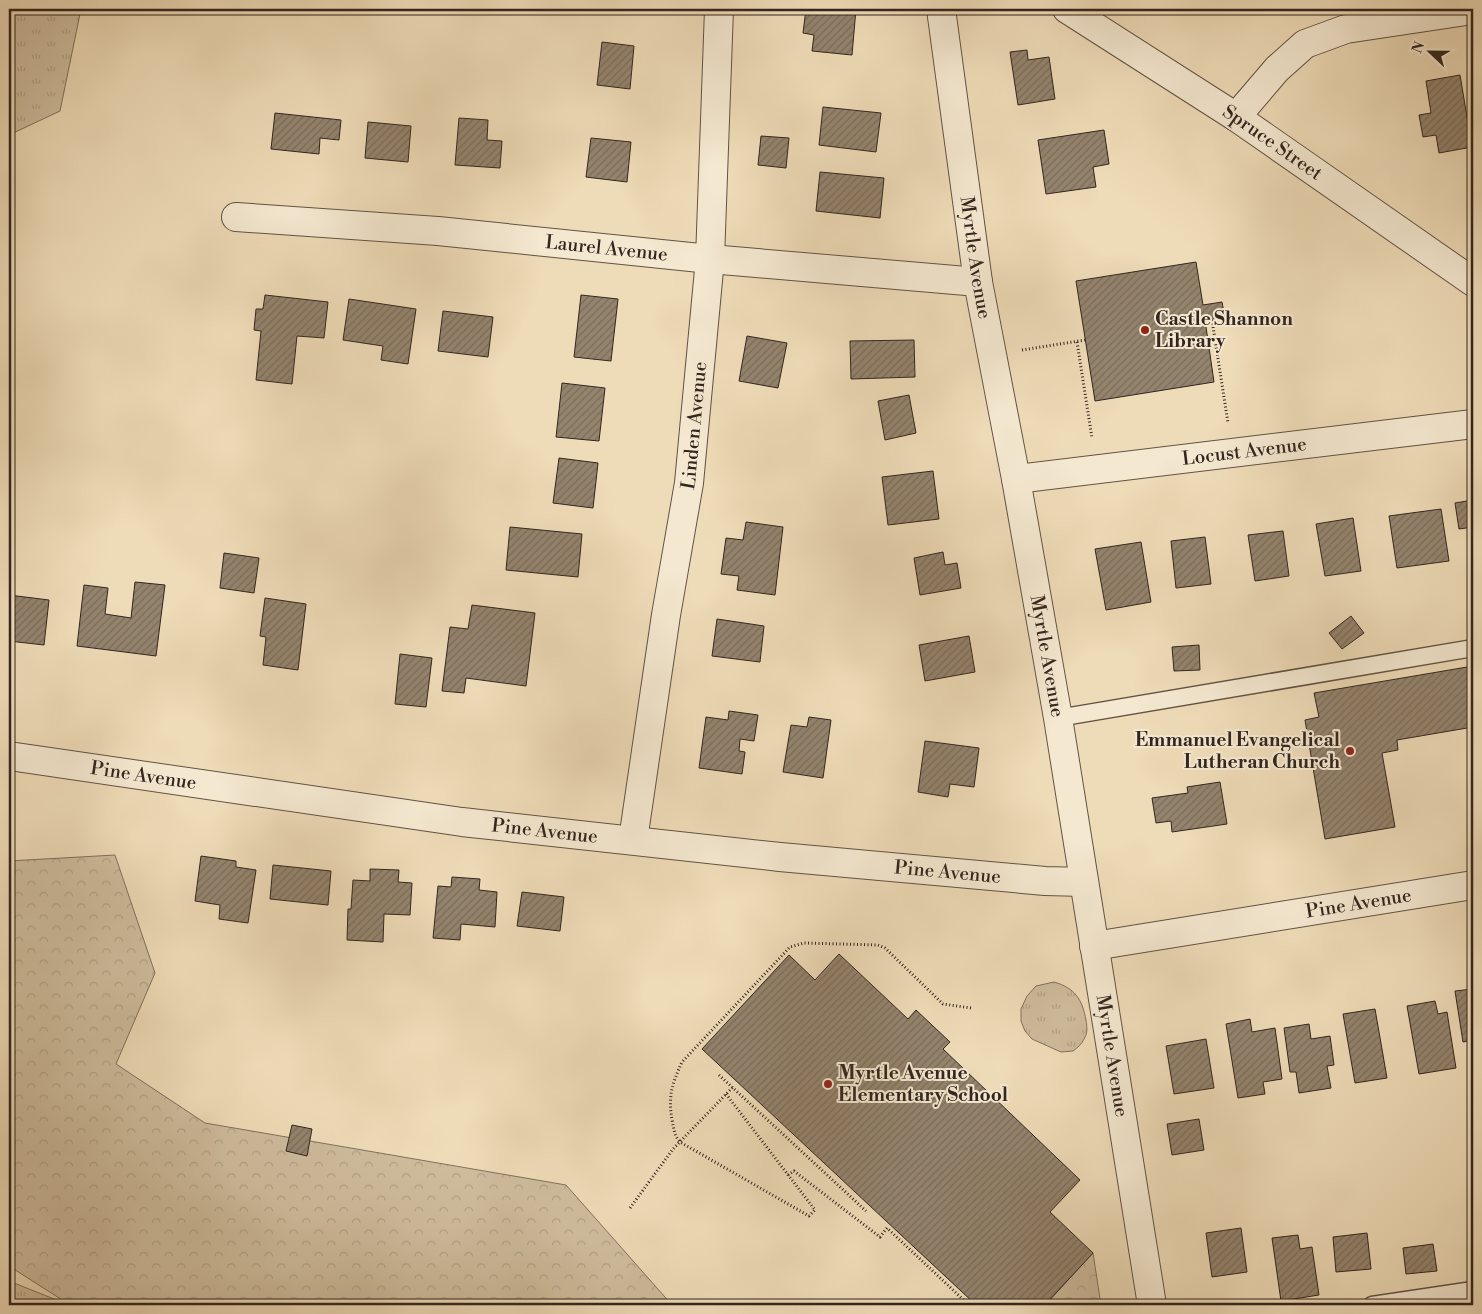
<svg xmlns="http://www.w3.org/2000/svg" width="1482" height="1314" font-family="'Libre Bodoni',serif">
	<defs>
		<pattern id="grass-tufts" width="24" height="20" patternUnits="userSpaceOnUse" patternTransform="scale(1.25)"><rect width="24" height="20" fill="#cebc9d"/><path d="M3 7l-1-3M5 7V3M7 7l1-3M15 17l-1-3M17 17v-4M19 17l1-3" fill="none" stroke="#b1a187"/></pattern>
		<pattern id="forest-crowns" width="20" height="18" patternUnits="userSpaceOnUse" patternTransform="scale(1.25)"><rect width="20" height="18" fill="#cebc9d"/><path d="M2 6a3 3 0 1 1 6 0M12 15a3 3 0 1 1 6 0" fill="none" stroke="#b1a187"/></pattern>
		<pattern id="building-hatch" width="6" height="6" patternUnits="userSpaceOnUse" patternTransform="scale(1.25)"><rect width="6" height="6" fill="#94846e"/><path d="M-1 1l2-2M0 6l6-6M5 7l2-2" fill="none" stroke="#796c5a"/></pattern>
	</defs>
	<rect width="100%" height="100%" fill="#eedbb7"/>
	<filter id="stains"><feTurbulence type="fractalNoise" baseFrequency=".004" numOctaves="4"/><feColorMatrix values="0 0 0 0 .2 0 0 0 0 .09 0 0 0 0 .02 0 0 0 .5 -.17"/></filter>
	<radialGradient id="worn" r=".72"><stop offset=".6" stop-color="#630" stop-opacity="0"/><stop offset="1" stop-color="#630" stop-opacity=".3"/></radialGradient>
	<!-- grass -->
	<path fill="url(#grass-tufts)" stroke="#80705e" d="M 9,9 L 81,9 L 60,111 L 9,135 Z
		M 1054,982 C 1075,988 1082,999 1086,1020 C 1087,1027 1088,1033 1084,1039 C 1082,1044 1077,1048 1073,1051 L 1061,1052 L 1032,1039 L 1025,1031 L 1021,1021 L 1021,1009 L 1027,996 L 1036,986 Z
		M 9,1281 L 69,1305 L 70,1305 L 9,1305 Z"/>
	<!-- forest -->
	<path fill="url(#forest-crowns)" stroke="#80705e" d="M 115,855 L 155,973 L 116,1064 L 205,1123 L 566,1185 L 672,1305 L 70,1305 L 9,1266 L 9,861 Z
		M 1093,1253 L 1101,1305 L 1045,1305 Z"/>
	<!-- building -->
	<path fill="url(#building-hatch)" stroke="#33251f" d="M 346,9 L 379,9 L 378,14 Z
		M 806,9 L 856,9 L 852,55 L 812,51 L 814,35 L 803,33 Z
		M 602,42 L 634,46 L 630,89 L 597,85 Z
		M 1027,50 L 1028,60 L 1049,57 L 1055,99 L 1018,105 L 1010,52 Z
		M 1460,75 L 1472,147 L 1439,153 L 1436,135 L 1423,137 L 1419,115 L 1431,113 L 1426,81 Z
		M 823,107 L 881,113 L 876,152 L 819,145 Z
		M 275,113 L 341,120 L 339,140 L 320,138 L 319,154 L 271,149 Z
		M 459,118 L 488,120 L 487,140 L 502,141 L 500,168 L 455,165 Z
		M 368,122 L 411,126 L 408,162 L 365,158 Z
		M 1104,130 L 1109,164 L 1093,167 L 1096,187 L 1046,194 L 1038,140 Z
		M 761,136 L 789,138 L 786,168 L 758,165 Z
		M 591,138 L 631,142 L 627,182 L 586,177 Z
		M 820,172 L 884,178 L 880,218 L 816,211 Z
		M 1196,262 L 1203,305 L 1222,302 L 1225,318 L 1205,320 L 1214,382 L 1095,401 L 1076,281 Z
		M 265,295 L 328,302 L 324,338 L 297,336 L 292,384 L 256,380 L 261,331 L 254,330 L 256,309 L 263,309 Z
		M 581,295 L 618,299 L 611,361 L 574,357 Z
		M 349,299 L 416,309 L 408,364 L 381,360 L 383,346 L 343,340 Z
		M 443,311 L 493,317 L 488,357 L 438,351 Z
		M 747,336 L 787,343 L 778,388 L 739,381 Z
		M 914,340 L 915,377 L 851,379 L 850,341 Z
		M 562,383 L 605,388 L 599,441 L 556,437 Z
		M 909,395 L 916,433 L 885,440 L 878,401 Z
		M 559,458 L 598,463 L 593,508 L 553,503 Z
		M 933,471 L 939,519 L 888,525 L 882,477 Z
		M 1473,500 L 1473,527 L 1459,529 L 1455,503 Z
		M 1441,509 L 1449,561 L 1397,568 L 1389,516 Z
		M 1353,518 L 1361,571 L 1325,576 L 1316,524 Z
		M 746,522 L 783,527 L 775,595 L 737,590 L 739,576 L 721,574 L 726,538 L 743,540 Z
		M 510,527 L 582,534 L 578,577 L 506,570 Z
		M 1283,531 L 1289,576 L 1255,581 L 1248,535 Z
		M 1205,537 L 1211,584 L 1176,588 L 1171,541 Z
		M 1141,542 L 1151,602 L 1106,610 L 1095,549 Z
		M 943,552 L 945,565 L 957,563 L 961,588 L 920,595 L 914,558 Z
		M 224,553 L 259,558 L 254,593 L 220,588 Z
		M 135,582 L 165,585 L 156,656 L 77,646 L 84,585 L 108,588 L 105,614 L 131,618 Z
		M 9,595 L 49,600 L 44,645 L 9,641 Z
		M 265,598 L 306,604 L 298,670 L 263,665 L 266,637 L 260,636 Z
		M 472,605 L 535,613 L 526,686 L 466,678 L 464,693 L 442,691 L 450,627 L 468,629 Z
		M 1351,616 L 1364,633 L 1342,649 L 1329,633 Z
		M 717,619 L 764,626 L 760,662 L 712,656 Z
		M 969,636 L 975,672 L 925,681 L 919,645 Z
		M 1199,645 L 1200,670 L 1174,671 L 1172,647 Z
		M 400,654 L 432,658 L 426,707 L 395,704 Z
		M 1473,666 L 1473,727 L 1397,740 L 1398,750 L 1382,753 L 1395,827 L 1325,839 L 1305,720 L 1319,717 L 1314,693 Z
		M 729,711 L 758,715 L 754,741 L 740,739 L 739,751 L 745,752 L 742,774 L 699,768 L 706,717 L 728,720 Z
		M 809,717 L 831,720 L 823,778 L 783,772 L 791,725 L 807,727 Z
		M 925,741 L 979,748 L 974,787 L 950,784 L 948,797 L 918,792 Z
		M 1220,782 L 1227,824 L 1172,832 L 1171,821 L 1156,823 L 1152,798 L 1188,793 L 1187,787 Z
		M 201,856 L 236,861 L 236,867 L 256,870 L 248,923 L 219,919 L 220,905 L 195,901 Z
		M 273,865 L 331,871 L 328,905 L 270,899 Z
		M 370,869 L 399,870 L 398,882 L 412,883 L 410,915 L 384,914 L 383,942 L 347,940 L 348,909 L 351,909 L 353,880 L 370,881 Z
		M 452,877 L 480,879 L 479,890 L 497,892 L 495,927 L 461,924 L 460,940 L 433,938 L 438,886 L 451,887 Z
		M 522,892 L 564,897 L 560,931 L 517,926 Z
		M 839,954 L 908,1019 L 916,1010 L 950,1042 L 943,1049 L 1080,1180 L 1050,1212 L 1093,1253 L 1045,1305 L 976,1305 L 702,1049 L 789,955 L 815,980 Z
		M 1473,989 L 1473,1040 L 1463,1042 L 1455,991 Z
		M 1435,1001 L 1438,1014 L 1447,1012 L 1456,1068 L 1419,1074 L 1407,1006 Z
		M 1375,1009 L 1387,1078 L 1355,1083 L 1343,1014 Z
		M 1250,1019 L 1252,1032 L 1275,1028 L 1282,1079 L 1263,1082 L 1265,1094 L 1238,1098 L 1226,1024 Z
		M 1309,1024 L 1311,1039 L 1330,1036 L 1334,1065 L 1327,1066 L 1331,1088 L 1299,1093 L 1296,1072 L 1290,1072 L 1284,1028 Z
		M 1206,1039 L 1214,1088 L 1174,1094 L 1166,1046 Z
		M 1199,1119 L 1204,1150 L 1172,1155 L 1167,1124 Z
		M 292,1125 L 312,1129 L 307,1156 L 286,1151 Z
		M 1241,1228 L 1247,1272 L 1212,1277 L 1206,1233 Z
		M 1367,1233 L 1371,1269 L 1336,1272 L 1333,1237 Z
		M 1298,1235 L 1300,1249 L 1312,1247 L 1319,1295 L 1281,1301 L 1272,1238 Z
		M 1433,1244 L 1437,1271 L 1406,1274 L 1403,1248 Z"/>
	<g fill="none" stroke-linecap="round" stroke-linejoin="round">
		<!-- service casing -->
		<g stroke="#625245" stroke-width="19">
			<path id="service" d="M 1058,718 L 1473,648
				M 1372,1305 L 1473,1290"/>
		</g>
		<!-- minor casing -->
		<g stroke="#625245" stroke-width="30">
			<g id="minor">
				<path id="s1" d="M 941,9 L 978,282 L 1016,479 L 1058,718 L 1152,1305"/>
				<path id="s2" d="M 1067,9 L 1236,117 L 1473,282"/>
				<path d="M 1236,117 L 1277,69 L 1305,44 L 1346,29 L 1473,10"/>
				<path id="s3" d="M 236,217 L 438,231 L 710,259 L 978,282"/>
				<path id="s4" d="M 1016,479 L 1473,424"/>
				<path id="s5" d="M 9,756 L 462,822 L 780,857 L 1045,881 L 1084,882"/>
				<path id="s6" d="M 633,840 L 666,615 L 689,483 L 710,259 L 719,9"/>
				<path id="s7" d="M 1094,946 L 1473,885"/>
			</g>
		</g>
		<!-- path -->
		<path stroke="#33251f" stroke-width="3" stroke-dasharray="1 2.5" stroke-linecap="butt" d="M 1212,320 L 1228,423
			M 1077,342 L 1092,438
			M 1022,350 L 1085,340
			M 719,1075 L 866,1211
			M 726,1094 L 815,1210 L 809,1216 L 680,1142 C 674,1135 674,1129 672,1120 C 668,1096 672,1084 682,1062 L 790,947 L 804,943 L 878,945 L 885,948 L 943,1004 L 971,1008
			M 788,1175 L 794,1171 L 880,1237 L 887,1228 L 969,1305
			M 630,1208 L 673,1149 L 733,1087"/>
		<!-- service -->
		<use href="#service" stroke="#f4e8d0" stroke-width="16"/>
		<!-- minor -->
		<use href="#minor" stroke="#f4e8d0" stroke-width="28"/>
	</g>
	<!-- markers -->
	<g fill="#8f2418" stroke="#f4e8d0" stroke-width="2">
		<circle cx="1145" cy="330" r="5"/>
		<circle cx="1350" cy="751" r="5"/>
		<circle cx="828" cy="1084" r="5"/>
	</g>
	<g text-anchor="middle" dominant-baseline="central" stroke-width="4" stroke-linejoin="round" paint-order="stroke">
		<!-- street labels -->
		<g font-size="19" fill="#33251f" stroke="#f4e8d0">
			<text stroke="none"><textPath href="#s2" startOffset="245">Spruce Street</textPath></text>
			<text stroke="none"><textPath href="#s3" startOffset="372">Laurel Avenue</textPath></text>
			<text stroke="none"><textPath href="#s1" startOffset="251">Myrtle Avenue</textPath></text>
			<text stroke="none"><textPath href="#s6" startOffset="419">Linden Avenue</textPath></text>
			<text stroke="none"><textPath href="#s4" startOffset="230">Locust Avenue</textPath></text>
			<text stroke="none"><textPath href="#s1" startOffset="656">Myrtle Avenue</textPath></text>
			<text stroke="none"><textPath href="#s5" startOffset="136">Pine Avenue</textPath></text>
			<text stroke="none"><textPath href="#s5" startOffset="541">Pine Avenue</textPath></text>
			<text stroke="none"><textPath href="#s5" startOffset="946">Pine Avenue</textPath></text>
			<text stroke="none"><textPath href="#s7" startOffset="268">Pine Avenue</textPath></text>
			<text stroke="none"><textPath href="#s1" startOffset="1061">Myrtle Avenue</textPath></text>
		</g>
		<!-- poi labels -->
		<g font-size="19" font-weight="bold" fill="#33251f" stroke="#f4e8d0" text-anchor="start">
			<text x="1155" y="319">Castle Shannon<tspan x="1155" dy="22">Library</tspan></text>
			<text x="1340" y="740" text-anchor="end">Emmanuel Evangelical<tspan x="1340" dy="22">Lutheran Church</tspan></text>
			<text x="838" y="1073">Myrtle Avenue<tspan x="838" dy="22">Elementary School</tspan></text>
		</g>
	</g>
	<!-- margin -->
	<rect width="1482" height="1314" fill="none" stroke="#eedbb7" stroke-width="30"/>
	<rect x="10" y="10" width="1462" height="1294" fill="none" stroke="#33251f" stroke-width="2.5"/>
	<rect x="15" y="15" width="1452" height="1284" fill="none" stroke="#33251f"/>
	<!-- north arrow -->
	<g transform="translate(1430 52) rotate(292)" stroke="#f4e8d0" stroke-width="4" paint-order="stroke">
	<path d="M0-4L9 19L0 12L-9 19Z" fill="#33251f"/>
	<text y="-8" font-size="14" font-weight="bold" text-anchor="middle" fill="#33251f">N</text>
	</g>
	<rect width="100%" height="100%" filter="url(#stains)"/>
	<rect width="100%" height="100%" fill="url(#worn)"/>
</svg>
